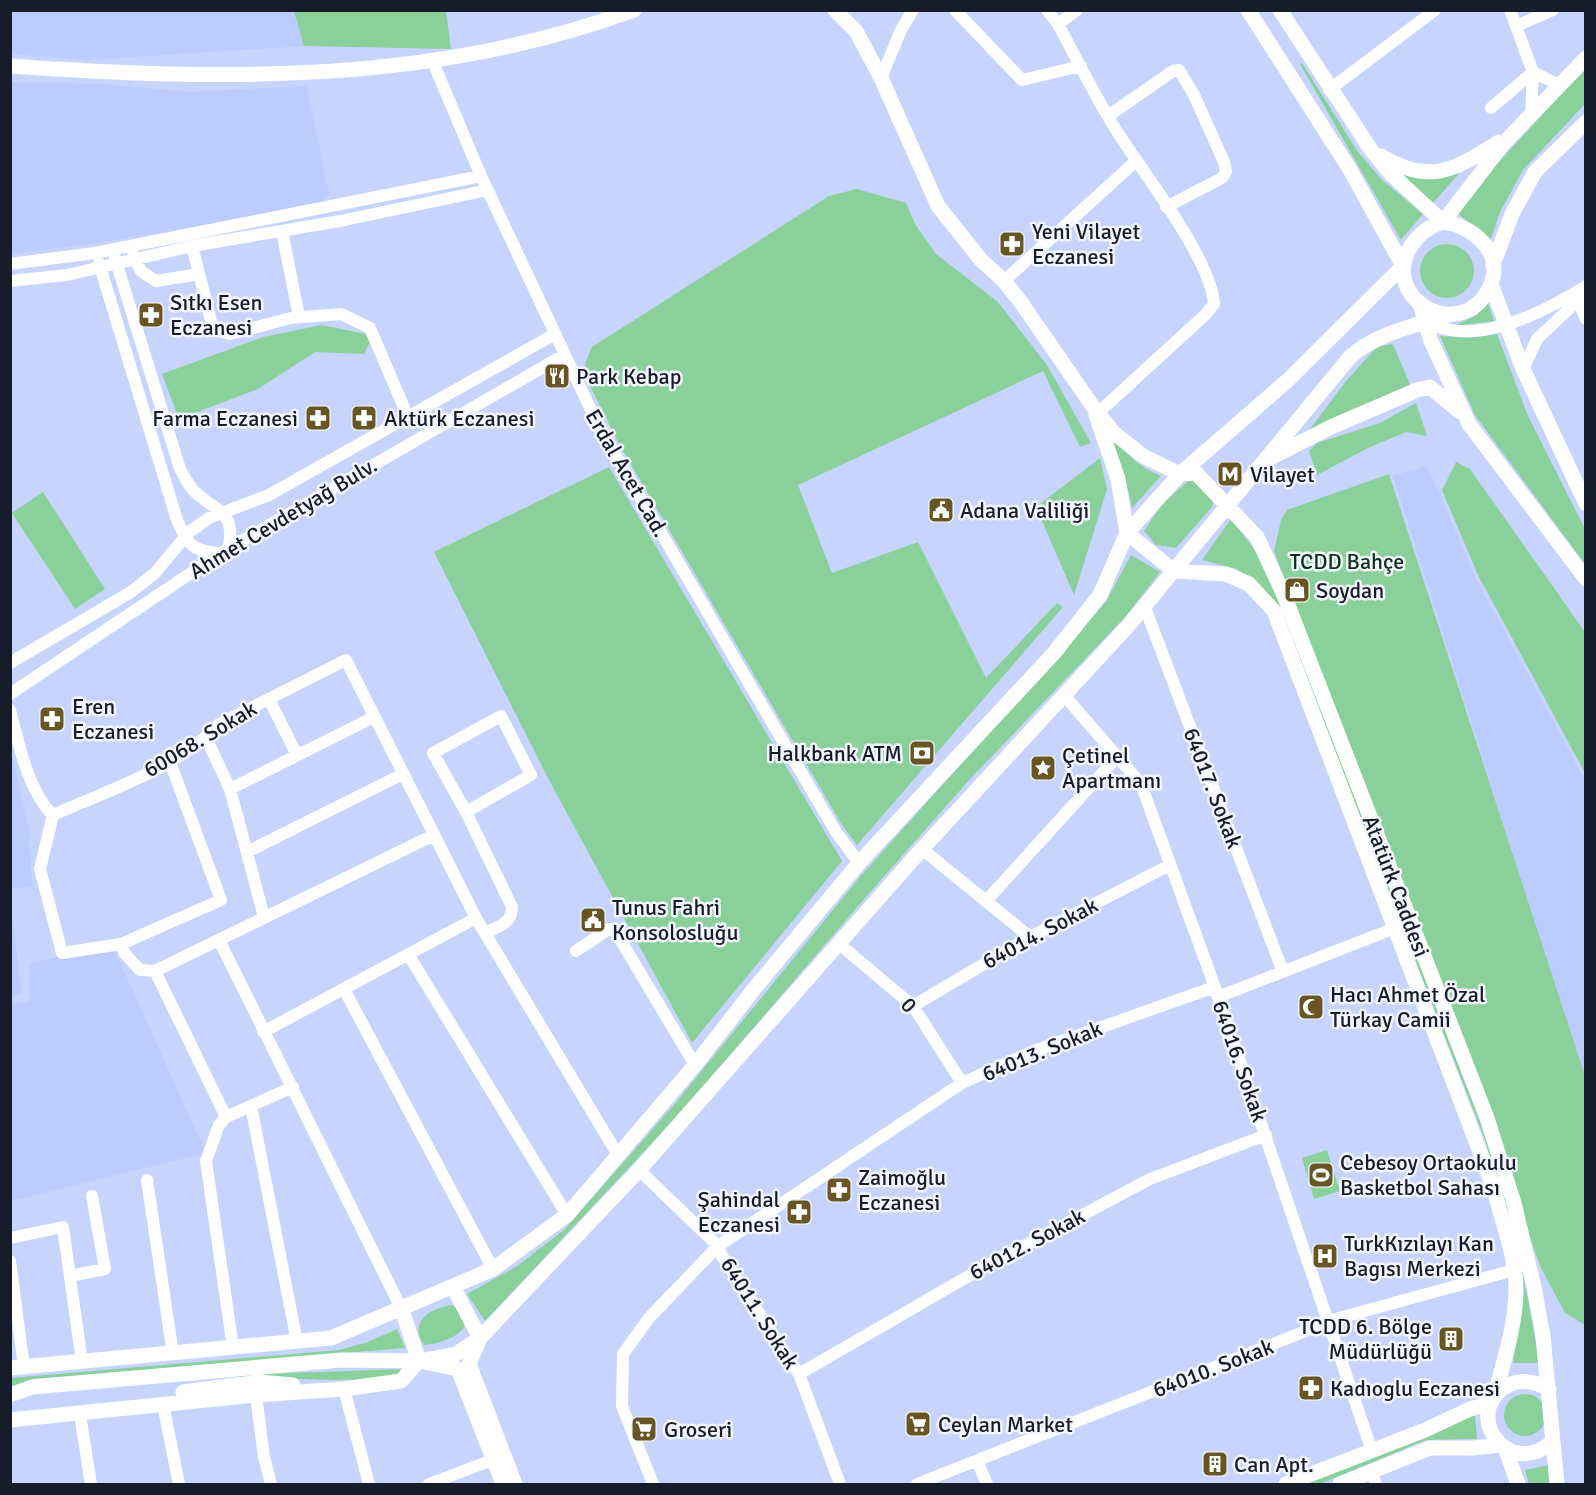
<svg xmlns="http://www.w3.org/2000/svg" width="1596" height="1495" font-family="Signika,sans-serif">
	<rect width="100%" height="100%" fill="#c6d4fe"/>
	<!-- built -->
	<path fill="#bcccfe" d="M 10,11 L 294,11 L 304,46 L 88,60 L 11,54 Z
		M 10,82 L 105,84 L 189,92 L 307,86 L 329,195 L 321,205 L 90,244 L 11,254 Z
		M 1427,466 L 1475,577 L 1585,781 L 1585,1079 L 1393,476 Z
		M 10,744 L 29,829 L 32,886 L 11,889 Z
		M 10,904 L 22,993 L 11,996 L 10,996 Z
		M 111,943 L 206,1153 L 11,1201 L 10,1005 L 30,1001 L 30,964 Z"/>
	<!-- green -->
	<path fill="#8ad09a" d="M 294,11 L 446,11 L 451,49 L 304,46 Z
		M 1302,63 L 1358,152 L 1382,180 L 1423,214 L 1401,240 L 1300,64 Z
		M 1585,68 L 1585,104 L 1523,170 L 1500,212 L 1491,239 L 1454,211 Z
		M 1387,165 L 1463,169 L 1433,203 Z
		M 857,189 L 906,203 L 915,224 L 936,254 L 998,302 L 1047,365 L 1091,443 L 1080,447 L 1043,371 L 798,485 L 832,573 L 918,542 L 986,678 L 1057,603 L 1063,607 L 857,845 L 842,825 L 619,444 L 587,380 L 585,364 L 592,347 L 829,196 Z
		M1420 271a27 27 0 1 1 54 0a27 27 0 1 1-54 0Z
		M 1488,303 L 1494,321 L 1454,326 L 1477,315 Z
		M 322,325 L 365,334 L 371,340 L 364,354 L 315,352 L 258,389 L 179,419 L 162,374 L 263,337 Z
		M 1497,334 L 1528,416 L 1585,529 L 1585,564 L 1475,415 L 1440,336 L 1469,338 Z
		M 1393,344 L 1411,387 L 1307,433 L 1347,380 L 1377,347 Z
		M 1416,403 L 1427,436 L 1406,432 L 1368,448 L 1317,475 L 1309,451 L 1317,443 L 1380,423 Z
		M 1102,423 C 1119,446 1134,465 1161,476 L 1132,508 C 1126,476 1117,451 1102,423 Z
		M 1100,458 L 1107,489 L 1074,595 L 1036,507 Z
		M 1456,462 L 1470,469 L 1585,632 L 1585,773 L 1478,575 L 1442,490 Z
		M 609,467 L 842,861 L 692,1043 L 550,782 L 434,552 Z
		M 1389,474 L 1585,1076 L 1585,1325 L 1565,1313 L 1541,1268 L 1274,551 L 1281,520 L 1287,510 Z
		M 1191,479 L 1214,500 L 1212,507 L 1176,548 L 1156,545 L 1144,531 L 1163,503 Z
		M 43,492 L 105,589 L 75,609 L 12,513 Z
		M 1231,519 L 1257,553 L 1279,599 L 1487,1134 C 1510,1210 1527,1285 1539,1363 L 1513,1363 L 1524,1292 L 1511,1224 L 1484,1137 L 1274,600 L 1237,569 L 1202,560 Z
		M 1131,555 L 1160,572 L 1126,616 L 971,778 L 872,890 L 681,1112 L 485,1321 L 467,1294 L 517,1266 L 564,1230 L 673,1106 L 859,878 L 1106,602 Z
		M 1327,1150 L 1340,1191 L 1314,1199 L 1302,1158 Z
		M 452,1305 C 487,1326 446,1344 424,1345 C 408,1322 430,1308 452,1305 Z
		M 397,1329 L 405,1348 L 32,1379 L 11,1387 L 11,1378 L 339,1350 L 368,1342 Z
		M 404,1369 L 406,1372 C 350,1387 292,1376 235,1377 L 236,1375 Z
		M1504 1415a21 21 0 1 1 42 0a21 21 0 1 1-42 0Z
		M 1475,1414 L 1477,1439 L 1426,1440 L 1320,1484 L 1301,1484 Z
		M 1549,1465 L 1551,1484 L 1529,1484 L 1525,1470 Z"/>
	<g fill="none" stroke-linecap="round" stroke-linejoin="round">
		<!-- minor -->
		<path stroke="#fff" stroke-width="12" d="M 955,10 L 1022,80 L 1081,66
			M 1047,10 L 1058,24 C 1076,58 1093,92 1113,125 C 1139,168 1211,257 1214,304 L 1205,315 L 1099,412
			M 1510,10 L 1533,72 L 1561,86
			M 1058,24 L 1077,10
			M 1516,26 L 1553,10
			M 433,62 L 481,176 L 598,425 L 836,832 L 859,863
			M 881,78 L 901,30 L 913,10
			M 1329,90 L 1435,10
			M 1491,108 L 1533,72
			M 1108,116 L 1173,71 L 1179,70 L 1194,95 L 1224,162 L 1226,172 L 1222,178 L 1166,207
			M 1531,116 L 1533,72
			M 282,231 L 299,317
			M 192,246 L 212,325 L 219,331 L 230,334 L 291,318 L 341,314 L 370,328 L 408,417
			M 133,255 L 141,271 L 156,281 L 199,274
			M 115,258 L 180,469 C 184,476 188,484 193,490 C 216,513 237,509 228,550
			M 99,263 L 177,520 C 188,545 193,552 221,553
			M 10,264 L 95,253 L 481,176
			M 10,281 L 67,275 L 192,246 L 340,221 L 488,190
			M 1004,281 L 1136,161
			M 1575,294 L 1586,319
			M 1426,322 C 1475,348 1543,313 1586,286
			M 1523,369 L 1537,339 L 1572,306 L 1584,290
			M 1144,605 L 1283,972
			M 10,663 L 131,592 L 155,573 L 189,532 L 209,518 L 269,495 L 555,334
			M 10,694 L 221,553 L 564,355
			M 1063,694 L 1141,784 L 1213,982 L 1372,1451
			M 269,699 L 297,755
			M 10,710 C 18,742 29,793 53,815 L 40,869 L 62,953 L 121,944 L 221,900 L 170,762
			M 206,738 L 230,789 L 264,917
			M 230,789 L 374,717
			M 466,812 L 531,775 L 501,716 L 433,753 L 466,812 L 512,907 C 512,924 499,926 485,933
			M 53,815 C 106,791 179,768 219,724 L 346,660 L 476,918 L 618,1155
			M 922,849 L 1030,937
			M 247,852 L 403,774
			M 986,901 L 1117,757
			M 219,940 L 402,1310
			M 838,943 L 913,1006 L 962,1083
			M 121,944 L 125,954 L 140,970 L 155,971 L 434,835
			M 576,951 L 609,929 L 614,929 L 695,1065
			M 408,954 L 567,1215
			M 155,971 L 226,1117
			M 344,989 L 493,1269
			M 913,1006 L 1030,937 L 1170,865
			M 263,1032 L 476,918
			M 251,1106 L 297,1342
			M 639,1170 L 718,1246 L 722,1256 L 799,1374 L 840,1484
			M 147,1180 L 173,1354
			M 10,1238 L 63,1227 L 82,1362
			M 10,1261 L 24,1367
			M 70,1276 L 105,1269 L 92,1196
			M 233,1348 L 206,1161 L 219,1125 L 226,1117 L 293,1087
			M 799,1374 L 979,1270 L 1150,1179 L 1266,1135
			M 344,1389 L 369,1484
			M 256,1395 L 264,1457 L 271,1484
			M 163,1404 L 179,1484
			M 80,1415 L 91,1484
			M 977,1461 L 987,1484
			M 1371,1472 L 1376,1484
			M 429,1484 L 500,1457
			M 653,1484 L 622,1406 L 623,1354 L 649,1318 L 718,1246 L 962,1083 L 1034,1051 L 1209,989 L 1223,995 L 1395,928
			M 917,1484 L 1339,1318 L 1514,1270"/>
		<!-- major -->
		<path stroke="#fff" stroke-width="15" d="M 835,10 L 856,31 L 881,78 L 938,206 L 981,260 L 1004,281 L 1020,301 L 1094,408 L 1113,432 L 1143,456 L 1180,474 L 1196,473 L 1257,537 L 1284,595 L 1487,1118 L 1514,1203 L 1534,1287 L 1543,1336 L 1557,1484
			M 1280,10 L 1371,150 L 1391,174 L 1443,222
			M 10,66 C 221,81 433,84 634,10
			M 1381,156 C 1431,186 1455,169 1499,142
			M 1443,222 C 1472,225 1504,252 1491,284 C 1465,347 1377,300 1411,246 C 1419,234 1428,226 1443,222 Z
			M 1443,222 L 1503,144 L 1586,58
			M 1493,265 L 1512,214 L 1535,172 L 1586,122
			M 1491,284 L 1523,369 L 1586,504
			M 1420,304 L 1431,341 L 1469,424 L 1586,579
			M 1096,415 L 1118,479 L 1127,533 L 1174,571
			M 1266,460 L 1331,427 L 1417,390 L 1430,387 L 1460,412
			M 1174,571 L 1226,574 L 1249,584 L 1274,611 L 1493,1186 C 1501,1219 1516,1255 1516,1289 C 1516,1326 1503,1363 1494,1398
			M 453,1287 L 480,1338
			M 402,1310 L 419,1361
			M 480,1338 L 469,1364 L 515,1484
			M 428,1363 L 458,1369 L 503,1484
			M 10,1368 L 331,1338 L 493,1269 L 567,1215 L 695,1065 L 754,989 L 859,863 L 1054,653 L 1100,595 L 1127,533 L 1180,474 L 1287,381 L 1403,266 L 1349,168 L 1248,10
			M 1549,1389 C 1534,1381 1520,1378 1505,1387 C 1462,1413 1508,1482 1553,1441
			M 183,1392 L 260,1382 L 293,1385
			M 10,1395 L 32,1387 L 341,1360 L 419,1361 L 456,1354 L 480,1338 L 639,1170 L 922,849 L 1128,626 L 1350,357 C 1377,333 1414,326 1449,315
			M 10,1420 L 256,1395 L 344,1389 L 401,1381 L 419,1361
			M 1505,1448 L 1518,1484
			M 1286,1484 L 1425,1430 L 1470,1409 L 1491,1403
			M 1340,1484 L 1430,1448 L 1473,1448 L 1500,1445"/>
	</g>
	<!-- icons -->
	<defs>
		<g id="pharmacy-square" transform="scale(1.35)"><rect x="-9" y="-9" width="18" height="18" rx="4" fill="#675623" stroke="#f3f6fe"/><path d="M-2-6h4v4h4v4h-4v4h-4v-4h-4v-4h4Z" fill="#fff"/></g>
		<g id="restaurant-square" transform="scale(1.35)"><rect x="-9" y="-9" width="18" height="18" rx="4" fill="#675623" stroke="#f3f6fe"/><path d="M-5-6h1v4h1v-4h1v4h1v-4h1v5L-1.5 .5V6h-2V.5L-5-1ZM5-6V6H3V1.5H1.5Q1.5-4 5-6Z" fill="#fff"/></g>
		<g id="metro-square" transform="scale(1.35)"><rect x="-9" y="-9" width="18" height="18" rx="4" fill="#675623" stroke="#f3f6fe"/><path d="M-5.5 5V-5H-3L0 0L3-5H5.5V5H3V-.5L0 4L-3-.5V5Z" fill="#fff"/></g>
		<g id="civic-square" transform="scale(1.35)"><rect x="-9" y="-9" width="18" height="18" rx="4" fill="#675623" stroke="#f3f6fe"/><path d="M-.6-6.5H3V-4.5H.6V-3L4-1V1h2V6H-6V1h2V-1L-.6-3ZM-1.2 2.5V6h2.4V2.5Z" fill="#fff"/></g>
		<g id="shop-square" transform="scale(1.35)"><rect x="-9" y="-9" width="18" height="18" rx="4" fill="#675623" stroke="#f3f6fe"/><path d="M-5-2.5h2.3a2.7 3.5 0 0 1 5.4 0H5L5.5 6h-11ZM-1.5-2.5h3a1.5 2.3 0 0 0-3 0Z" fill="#fff"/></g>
		<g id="bank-square" transform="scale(1.35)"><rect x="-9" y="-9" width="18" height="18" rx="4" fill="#675623" stroke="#f3f6fe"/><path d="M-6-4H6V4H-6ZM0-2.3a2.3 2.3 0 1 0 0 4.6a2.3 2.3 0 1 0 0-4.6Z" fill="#fff"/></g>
		<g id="sight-square" transform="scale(1.35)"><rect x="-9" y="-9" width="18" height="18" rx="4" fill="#675623" stroke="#f3f6fe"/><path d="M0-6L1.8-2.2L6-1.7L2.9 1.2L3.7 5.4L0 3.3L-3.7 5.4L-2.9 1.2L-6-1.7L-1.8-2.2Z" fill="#fff"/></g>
		<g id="mosque-square" transform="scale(1.35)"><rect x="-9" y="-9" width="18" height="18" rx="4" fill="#675623" stroke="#f3f6fe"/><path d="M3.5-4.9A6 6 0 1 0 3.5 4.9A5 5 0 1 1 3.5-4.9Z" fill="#fff"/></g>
		<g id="stadium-square" transform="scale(1.35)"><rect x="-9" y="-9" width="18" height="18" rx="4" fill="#675623" stroke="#f3f6fe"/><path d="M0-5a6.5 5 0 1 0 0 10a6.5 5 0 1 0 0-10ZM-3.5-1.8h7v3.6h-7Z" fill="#fff"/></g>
		<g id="hospital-square" transform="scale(1.35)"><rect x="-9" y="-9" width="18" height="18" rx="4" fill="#675623" stroke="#f3f6fe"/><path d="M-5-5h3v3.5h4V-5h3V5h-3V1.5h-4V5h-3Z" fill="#fff"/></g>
		<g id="building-square" transform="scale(1.35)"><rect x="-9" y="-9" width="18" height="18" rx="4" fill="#675623" stroke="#f3f6fe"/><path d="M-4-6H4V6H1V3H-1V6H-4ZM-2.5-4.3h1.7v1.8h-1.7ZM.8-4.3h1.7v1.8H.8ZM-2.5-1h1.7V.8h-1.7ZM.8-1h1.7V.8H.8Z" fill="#fff"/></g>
		<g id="supermarket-square" transform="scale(1.35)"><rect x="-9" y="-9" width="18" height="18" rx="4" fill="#675623" stroke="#f3f6fe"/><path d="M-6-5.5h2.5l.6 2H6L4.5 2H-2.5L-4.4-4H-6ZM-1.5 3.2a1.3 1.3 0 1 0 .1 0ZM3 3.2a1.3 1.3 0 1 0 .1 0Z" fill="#fff"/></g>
	</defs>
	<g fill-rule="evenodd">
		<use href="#pharmacy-square" x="1012" y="244"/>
		<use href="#pharmacy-square" x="151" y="315"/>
		<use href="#restaurant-square" x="557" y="376"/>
		<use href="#pharmacy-square" x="318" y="418"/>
		<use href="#pharmacy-square" x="364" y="418"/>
		<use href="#metro-square" x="1230" y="474"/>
		<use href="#civic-square" x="941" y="510"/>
		<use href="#shop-square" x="1297" y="590"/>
		<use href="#pharmacy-square" x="52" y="719"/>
		<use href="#bank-square" x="922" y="753"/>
		<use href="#sight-square" x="1043" y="768"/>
		<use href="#civic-square" x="593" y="920"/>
		<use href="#mosque-square" x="1311" y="1007"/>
		<use href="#stadium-square" x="1321" y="1175"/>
		<use href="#pharmacy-square" x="839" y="1190"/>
		<use href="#pharmacy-square" x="799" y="1212"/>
		<use href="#hospital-square" x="1325" y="1256"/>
		<use href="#building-square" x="1451" y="1339"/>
		<use href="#pharmacy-square" x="1311" y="1388"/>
		<use href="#supermarket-square" x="918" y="1424"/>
		<use href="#supermarket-square" x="644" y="1429"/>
		<use href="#building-square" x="1215" y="1464"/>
	</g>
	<g text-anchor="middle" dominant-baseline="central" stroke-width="5" stroke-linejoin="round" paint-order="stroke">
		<!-- poi labels -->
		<g font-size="22" fill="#171c2b" stroke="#f3f6fe" text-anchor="start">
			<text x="1032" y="231">Yeni Vilayet<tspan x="1032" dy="25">Eczanesi</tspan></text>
			<text x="170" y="302">Sıtkı Esen<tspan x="170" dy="25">Eczanesi</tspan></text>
			<text x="576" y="376">Park Kebap</text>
			<text x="298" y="418" text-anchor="end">Farma Eczanesi</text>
			<text x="384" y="418">Aktürk Eczanesi</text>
			<text x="1250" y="474">Vilayet</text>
			<text x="960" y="510">Adana Valiliği</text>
			<text x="1316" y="590">Soydan</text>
			<text x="72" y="706">Eren<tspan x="72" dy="25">Eczanesi</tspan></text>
			<text x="902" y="753" text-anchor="end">Halkbank ATM</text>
			<text x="1062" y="755">Çetinel<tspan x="1062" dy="25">Apartmanı</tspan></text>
			<text x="612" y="907">Tunus Fahri<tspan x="612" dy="25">Konsolosluğu</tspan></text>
			<text x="1330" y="994">Hacı Ahmet Özal<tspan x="1330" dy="25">Türkay Camii</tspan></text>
			<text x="1340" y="1162">Cebesoy Ortaokulu<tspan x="1340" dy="25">Basketbol Sahası</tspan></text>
			<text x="858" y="1177">Zaimoğlu<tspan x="858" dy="25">Eczanesi</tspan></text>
			<text x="780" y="1199" text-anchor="end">Şahindal<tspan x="780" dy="25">Eczanesi</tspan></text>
			<text x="1344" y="1243">TurkKızılayı Kan<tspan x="1344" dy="25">Bagısı Merkezi</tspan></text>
			<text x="1432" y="1326" text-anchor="end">TCDD 6. Bölge<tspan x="1432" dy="25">Müdürlüğü</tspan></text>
			<text x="1330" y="1388">Kadıoglu Eczanesi</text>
			<text x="938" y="1424">Ceylan Market</text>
			<text x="664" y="1429">Groseri</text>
			<text x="1234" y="1464">Can Apt.</text>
		</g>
		<!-- street labels -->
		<g font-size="22" fill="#171c2b" stroke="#f3f6fe">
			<text transform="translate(627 473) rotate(60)">Erdal Acet Cad.</text>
			<text transform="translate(283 518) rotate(-31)">Ahmet Cevdetyağ Bulv.</text>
			<text transform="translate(200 739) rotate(-31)">60068. Sokak</text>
			<text transform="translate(1213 788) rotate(69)">64017. Sokak</text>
			<text transform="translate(1396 886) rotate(69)">Atatürk Caddesi</text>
			<text transform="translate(1040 933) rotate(-28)">64014. Sokak</text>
			<text transform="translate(909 1005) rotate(48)">0</text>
			<text transform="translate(1042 1051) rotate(-22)">64013. Sokak</text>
			<text transform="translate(1240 1061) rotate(71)">64016. Sokak</text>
			<text transform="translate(1027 1244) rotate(-28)">64012. Sokak</text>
			<text transform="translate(760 1313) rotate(58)">64011. Sokak</text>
			<text transform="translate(1213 1368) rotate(-21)">64010. Sokak</text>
		</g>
		<!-- park labels -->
		<g font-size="22" fill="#0c3219" stroke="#f3f6fe">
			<text x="1347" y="561">TCDD Bahçe</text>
		</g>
	</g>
	<!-- border -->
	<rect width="1596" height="1495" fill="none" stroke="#171c2b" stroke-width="24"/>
</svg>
